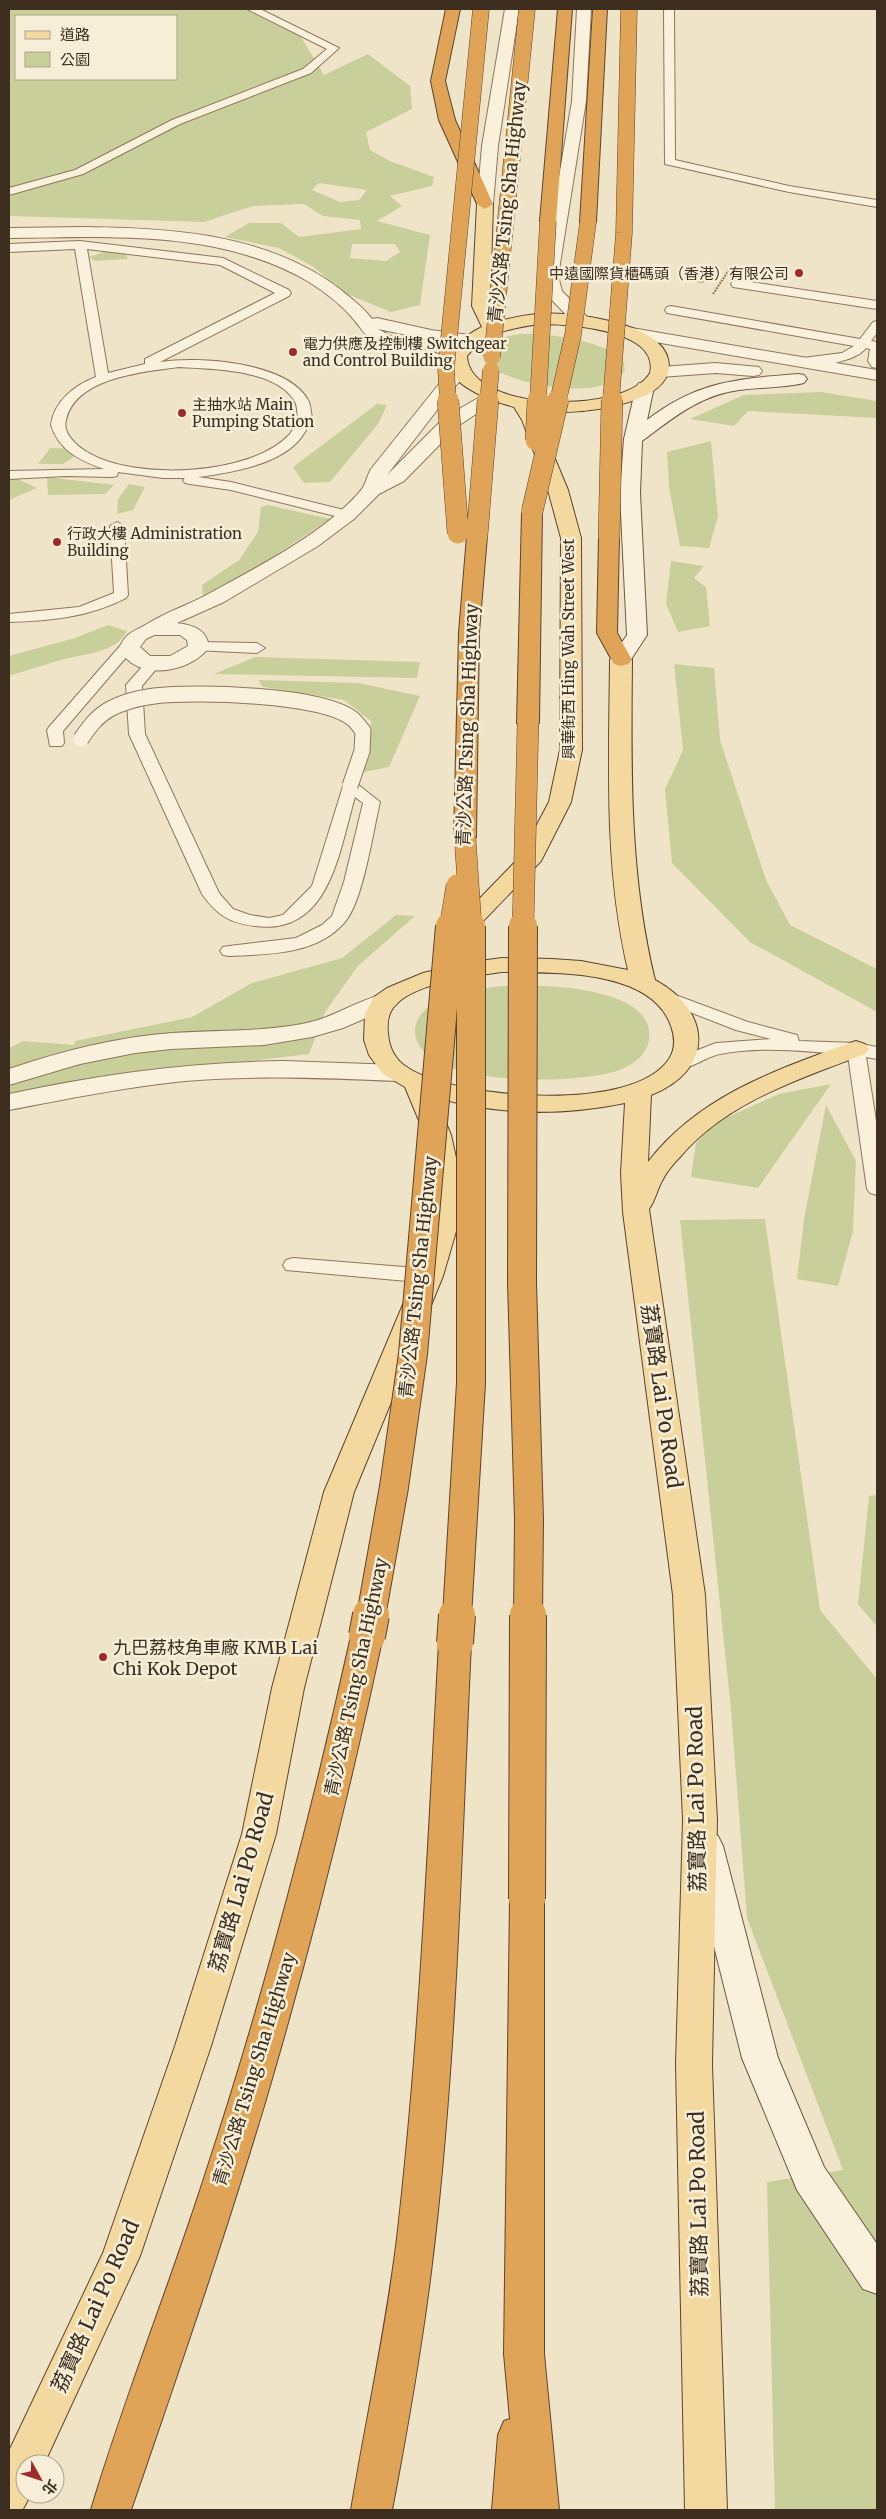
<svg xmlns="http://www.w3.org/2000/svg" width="886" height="2519" font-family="Merriweather,'Noto Sans TC',serif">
	<rect width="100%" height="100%" fill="#f0e4c8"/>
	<!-- green -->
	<path fill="#c9cf9b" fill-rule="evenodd" d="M 9,9 L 248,9 L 298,32 L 324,75 L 368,54 L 410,86 L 412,109 L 366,132 L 370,150 L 390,161 L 434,177 L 432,186 L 390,196 L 402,206 L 377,221 L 430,235 L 420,305 L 391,312 L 347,294 L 312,266 L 279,248 L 225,237 L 249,223 L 281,223 L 299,237 L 361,229 L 360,220 L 323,216 L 304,204 L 253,206 L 204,222 L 9,216 ZM 16,16 L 176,16 L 176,79 L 16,79 ZM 319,183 L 367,190 L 359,200 L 340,202 L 312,190 ZM 352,244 L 395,244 L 400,252 L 386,261 L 350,258 Z
		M 121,246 L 128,259 L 95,261 L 89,257 Z
		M 520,334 C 549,333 602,340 623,360 L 625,370 C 605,404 510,385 485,363 L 482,354 C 485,340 507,336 520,334 Z
		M 821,392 L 877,401 L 877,418 L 748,411 L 734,426 L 690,419 L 744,395 Z
		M 377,404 L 387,405 L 378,424 L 330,482 L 304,483 L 293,467 Z
		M 711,441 L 718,516 L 709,548 L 680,546 L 669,487 L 667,452 Z
		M 50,448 L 86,449 L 63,464 L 38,464 Z
		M 9,475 L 37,488 L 9,500 Z
		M 47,477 L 114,485 L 105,494 L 48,495 Z
		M 129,484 L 145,487 L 133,510 L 117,514 L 118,499 Z
		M 268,505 L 330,519 L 262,564 L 203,597 L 202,585 L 239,560 L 258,532 L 261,507 Z
		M 671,561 L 704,566 L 694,578 L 706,587 L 710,626 L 678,632 L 666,604 Z
		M 108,625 L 127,631 C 116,653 87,653 65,659 C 46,664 28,670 9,676 L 9,656 L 75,638 Z
		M 255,657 L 420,662 L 417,678 L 214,674 Z
		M 674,664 L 714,668 L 720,740 L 766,880 L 790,925 L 877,969 L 877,1012 L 750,942 L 672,863 L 665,789 L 683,750 Z
		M 258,680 L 358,683 L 420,696 L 389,767 L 364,772 L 371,721 L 344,700 L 263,687 Z
		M 396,915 L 415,916 L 358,966 L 325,1012 L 309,1054 L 234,1063 L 58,1091 L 60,1086 L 9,1094 L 9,1048 L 23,1041 L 74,1045 L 75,1041 L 192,1017 L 252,983 L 342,958 Z
		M 520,985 C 553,986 656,988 649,1040 C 647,1054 634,1064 622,1069 C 586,1085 417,1090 415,1032 C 414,993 491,986 520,985 Z
		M 831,1084 L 758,1188 L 691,1177 L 696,1143 L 714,1123 L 779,1094 Z
		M 826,1105 L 856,1161 L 853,1231 L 838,1286 L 797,1279 L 804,1219 Z
		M 765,1219 L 820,1610 L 877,1679 L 877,2510 L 775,2510 L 767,2182 L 843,2170 L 747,1918 L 731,1710 L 680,1220 Z
		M 877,1495 L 877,1627 L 858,1604 L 869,1496 Z"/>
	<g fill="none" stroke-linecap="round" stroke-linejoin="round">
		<!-- service casing -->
		<g stroke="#8d765c" stroke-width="2">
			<path id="service" d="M 247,9 L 260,9 L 339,48 L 311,73 L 180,124 L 83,174 L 9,195 L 9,188 L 75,170 L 172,120 L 303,69 L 327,49 Z
				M 664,9 L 674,9 L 675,160 L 789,186 L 877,200 L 877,207 L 789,192 L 665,164 Z
				M 80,241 L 223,258 L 289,290 L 291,293 L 289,296 L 160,362 C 199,356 287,362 308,400 C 311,406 311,413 312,419 C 308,426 305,433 300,439 C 279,465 229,473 198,477 L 231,482 L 352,512 L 354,515 L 352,518 L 347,519 L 231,490 L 190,484 L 185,483 L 183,480 L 185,478 L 163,478 L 118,472 L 117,476 L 112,477 L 66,476 L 9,479 L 9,471 L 104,469 C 81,461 59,451 51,425 C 54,401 75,385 96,377 L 75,249 L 9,252 L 9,244 ZM 87,249 L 220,265 L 275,293 L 145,359 L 145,364 L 108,373 ZM 179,367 C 212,369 274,369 294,400 C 298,406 297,413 298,419 C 295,424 293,431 289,435 C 250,476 134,481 87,452 C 77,446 62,433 66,420 C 76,377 143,372 179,367 Z
				M 690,272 L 706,275 L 708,278 L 702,282 L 686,279 L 684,276 Z
				M 737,280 L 877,301 L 877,309 L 733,287 L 731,284 L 733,281 Z
				M 671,306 L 860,339 L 873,322 L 877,321 L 877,333 L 871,341 L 877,342 L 877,368 L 872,367 L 868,361 L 870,349 L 866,348 C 856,362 812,369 795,365 L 794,362 L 795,359 L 842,353 L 854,346 L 667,313 L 665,310 L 667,307 Z
				M 117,522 L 124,526 L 128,595 L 126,598 C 89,617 50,621 9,622 L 9,614 L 79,607 L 114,593 L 110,526 Z
				M 132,636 L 140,641 L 63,731 L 64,743 L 62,746 L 50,746 L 47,730 L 49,727 L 127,638 Z
				M 199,642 L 257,643 L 265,648 L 257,653 L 194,650 L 191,647 Z
				M 154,657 L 162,662 L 142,686 L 145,734 L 219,893 L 233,909 L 250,915 L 269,918 L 283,915 L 312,886 L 344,783 L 356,783 L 380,802 C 373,831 363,903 344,923 C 316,955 268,954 229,956 L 223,955 L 220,951 L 223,947 L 229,946 L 296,938 L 322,925 L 332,916 L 344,882 L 363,803 L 355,797 C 339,851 330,936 255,926 C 229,923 217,915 202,894 L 129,734 L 126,685 L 149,659 Z
				M 662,990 L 748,1022 L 797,1035 L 799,1041 L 856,1043 L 877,1047 L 877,1059 L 866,1057 L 877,1127 L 877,1195 L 870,1193 L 867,1189 L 848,1055 C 807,1051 761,1046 720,1054 C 704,1057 689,1072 672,1068 L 670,1064 L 672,1060 L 716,1043 L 771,1039 L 736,1030 L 656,999 L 653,995 L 656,991 Z
				M 293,1258 L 429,1269 L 436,1271 L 439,1276 L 436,1281 L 429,1283 L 286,1270 L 283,1265 L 286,1260 Z"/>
		</g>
		<!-- minor casing -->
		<g stroke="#8d765c" stroke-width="2">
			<path id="minor" d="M 85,227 C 173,228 269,234 341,290 C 352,299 364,308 372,319 L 377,318 L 431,330 L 477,336 L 480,340 L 477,344 L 471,345 L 431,340 L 378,329 L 407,345 L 463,361 L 468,370 L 387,475 L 444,418 L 488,392 L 500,392 L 503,396 L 458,426 L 404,481 L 379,494 L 354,519 L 318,546 L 224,602 L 177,623 C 192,625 207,629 209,647 C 194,669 150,680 128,660 C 124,657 122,651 120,647 C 126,632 135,631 147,624 C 168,611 191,604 212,592 C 259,566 328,531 362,489 C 366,484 367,475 371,469 L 451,369 C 425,362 394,358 372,341 C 365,335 361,328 355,321 C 343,306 325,292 309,282 C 219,229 109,237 9,238 L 9,228 ZM 154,635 L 180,635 L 187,640 L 188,646 L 170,656 L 150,656 L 140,647 L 146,639 Z"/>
		</g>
		<!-- tertiary casing -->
		<g stroke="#8d765c" stroke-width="2">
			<path id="tertiary" d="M 505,9 L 519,9 L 498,146 L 493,204 L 485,209 L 477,204 L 482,146 Z
				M 577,9 L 591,9 L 586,101 L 558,276 L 562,291 L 590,320 L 587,324 L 575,324 L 548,296 L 542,276 L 572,101 Z
				M 626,327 L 877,370 L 877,380 L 620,336 L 617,332 L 620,328 Z
				M 716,363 L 759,367 L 762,371 L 759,375 L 753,376 L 716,373 L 660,377 L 654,376 L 651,372 L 654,368 L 660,367 Z
				M 387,993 L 396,995 L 399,1000 L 396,1005 L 343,1028 L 312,1037 L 264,1045 L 171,1049 L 135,1053 L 80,1064 L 9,1085 L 9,1069 C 62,1051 117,1037 172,1033 C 216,1030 259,1032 302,1024 C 332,1019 357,1000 387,993 Z
				M 284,1061 L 398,1065 L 407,1067 L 411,1073 L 407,1079 L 398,1081 C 327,1078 256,1075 185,1081 C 125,1087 67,1099 9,1110 L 9,1094 C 100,1074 191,1062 284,1061 Z"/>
		</g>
		<!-- secondary casing -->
		<g stroke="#6f573f" stroke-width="2">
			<path id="secondary" d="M 798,374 L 804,375 L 807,379 L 804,383 C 783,388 761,387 739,390 C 700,395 673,418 642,441 L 640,493 L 647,635 L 628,664 L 621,666 L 614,664 L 610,660 L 627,635 L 620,493 L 624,439 L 636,387 L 639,383 L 651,383 L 654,387 L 647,420 C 698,381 736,379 798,374 Z
				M 706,1832 L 718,1836 L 723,1846 L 778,2058 L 824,2167 L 877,2244 L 877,2294 L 863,2289 L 797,2190 L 742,2058 L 689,1846 L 694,1836 Z"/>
		</g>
		<!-- primary casing -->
		<g stroke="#5b4430" stroke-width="2">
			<path id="primary" d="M 485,199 L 493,204 L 490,306 L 497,322 C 511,318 525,315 538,314 C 569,311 660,322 668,359 C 680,408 565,416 535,411 L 568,490 L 581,538 L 582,750 L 571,802 L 541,861 L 462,943 L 454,945 L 446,943 L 442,938 L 446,933 L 519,858 L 549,802 L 560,750 L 561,538 L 548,490 L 522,420 L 514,407 C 492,401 430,381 455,348 C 462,339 471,332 482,327 L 472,306 L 477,204 ZM 539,324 C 567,324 660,329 650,373 C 626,415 469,413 467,356 C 484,333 512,328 539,324 Z
				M 621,654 L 628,656 L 632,660 C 631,768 629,874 655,980 C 712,1011 715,1070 651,1095 L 648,1162 C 698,1097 773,1071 847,1044 L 856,1041 L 865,1044 L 869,1049 L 865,1054 C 800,1079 726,1102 680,1157 C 673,1164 666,1173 662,1181 C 657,1190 655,1201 649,1209 L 705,1595 L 717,1820 L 712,2064 L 727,2510 L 685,2510 L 676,2064 L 683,1820 L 673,1595 L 623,1212 L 621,1173 L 625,1103 C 562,1116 496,1115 435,1097 L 451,1135 L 460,1176 L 459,1221 L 443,1276 L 354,1492 L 304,1688 L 276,1834 L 211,2046 L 140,2256 L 44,2464 L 25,2464 L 25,2494 L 31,2494 L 23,2509 L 9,2510 L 9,2451 L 103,2253 L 175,2046 L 242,1834 L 272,1688 L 324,1492 L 415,1276 L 431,1221 L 434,1176 L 425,1135 L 405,1087 L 383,1074 L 369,1055 L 364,1040 L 365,1014 L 374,997 L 387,988 L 423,973 L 472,962 L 502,958 L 552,959 L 581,961 L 628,970 C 604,868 609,764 610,660 L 614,656 ZM 502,972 C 552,973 651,968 671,1026 C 675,1037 676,1048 669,1059 C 633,1114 457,1099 408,1068 C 395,1060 389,1048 388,1033 C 387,1025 388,1015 393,1008 C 411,983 473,976 502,972 Z"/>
		</g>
		<!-- motorway casing -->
		<g stroke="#5b4430" stroke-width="2">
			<path id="motorway" d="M 446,9 L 460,9 L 445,81 L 455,120 L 493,204 L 485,209 L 477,204 L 439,120 L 431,81 Z
				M 558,9 L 572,9 L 556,221 L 548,226 L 540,221 Z
				M 593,9 L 607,9 L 596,222 L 588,227 L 580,222 Z
				M 532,506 L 539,508 L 542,512 L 539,723 L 536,728 L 528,730 L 520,728 L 517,723 L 522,512 L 525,508 Z
				M 477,530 L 484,532 L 487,536 L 479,632 L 476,837 L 473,842 L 465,844 L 457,842 L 454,837 L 459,632 L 467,536 L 470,532 Z
				M 609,531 L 616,533 L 619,537 L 617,633 L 632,660 L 628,664 L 621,666 L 614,664 L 597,633 L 599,537 L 602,533 Z
				M 367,1624 L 378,1627 L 383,1636 C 349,1794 310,1951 264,2106 C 223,2242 177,2376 131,2510 L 91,2510 C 125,2396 170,2285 206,2172 C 264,1996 311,1817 351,1636 L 356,1627 Z
				M 455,1631 L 466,1634 L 471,1643 C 461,1853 457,2064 431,2272 C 421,2352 407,2431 392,2510 L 351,2510 C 366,2419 386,2330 397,2238 C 420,2040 428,1841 439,1643 L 444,1634 Z
				M 527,1885 L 539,1889 L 544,1899 L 544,2354 L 559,2510 L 492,2510 L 498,2435 L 504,2421 L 510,2419 L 504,2354 L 510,1899 L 515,1889 Z"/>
		</g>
		<!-- service -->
		<use href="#service" fill="#faf1dc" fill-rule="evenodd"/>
		<!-- minor -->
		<use href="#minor" fill="#faf1dc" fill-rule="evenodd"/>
		<!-- tertiary -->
		<use href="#tertiary" fill="#faf1dc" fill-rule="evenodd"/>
		<!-- secondary -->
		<use href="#secondary" fill="#faf1dc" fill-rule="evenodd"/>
		<!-- primary -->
		<use href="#primary" fill="#f3d9a0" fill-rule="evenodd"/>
		<!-- motorway -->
		<use href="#motorway" fill="#e0a458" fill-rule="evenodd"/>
		<!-- service-bridge casing -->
		<g stroke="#8d765c" stroke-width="17" stroke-linecap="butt">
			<path id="service-bridge" d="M 81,739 C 89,727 97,716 110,709 C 123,702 139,698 154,696 C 194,691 322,694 353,719 C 357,723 360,727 363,731 L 362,751 L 350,786"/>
		</g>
		<!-- motorway-bridge-far3 casing -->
		<g stroke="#5b4430" stroke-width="17" stroke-linecap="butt">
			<path id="motorway-bridge-far3" d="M 492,357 L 527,9
				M 448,401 L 446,369 L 481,9
				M 488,401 L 491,370
				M 538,401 L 548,221
				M 558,401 L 573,335 L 588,222
				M 611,401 L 624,233 L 629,9"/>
		</g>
		<!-- motorway-bridge-far2 casing -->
		<g stroke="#5b4430" stroke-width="22" stroke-linecap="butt">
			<path id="motorway-bridge-far2" d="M 448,400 L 458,533
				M 536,440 L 538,400
				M 532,512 L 558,400
				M 477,536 L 488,400
				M 609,537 L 612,400
				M 465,837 L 471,927
				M 450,927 L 457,885
				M 523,927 L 528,723"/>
		</g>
		<!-- motorway-bridge-far1 casing -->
		<g stroke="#5b4430" stroke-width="30" stroke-linecap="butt">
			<path id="motorway-bridge-far1" d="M 523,926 L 522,1283 L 529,1519 L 528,1616
				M 371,1616 L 394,1487 L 413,1354 L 450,926
				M 457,1616 L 471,1383 L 471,926"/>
		</g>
		<!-- motorway-bridge casing -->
		<g stroke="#5b4430" stroke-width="38" stroke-linecap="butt">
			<path id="motorway-bridge" d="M 367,1636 L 371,1615
				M 455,1643 L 457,1615
				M 527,1899 L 528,1615"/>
		</g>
		<!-- path-bridge -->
		<path stroke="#8d765c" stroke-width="2" stroke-dasharray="2 1" stroke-linecap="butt" d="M 713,294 L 731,267"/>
		<!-- service-bridge -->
		<use href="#service-bridge" stroke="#faf1dc" stroke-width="15"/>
		<!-- motorway-bridge-far3 -->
		<use href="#motorway-bridge-far3" stroke="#e0a458" stroke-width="16"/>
		<!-- motorway-bridge-far2 -->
		<use href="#motorway-bridge-far2" stroke="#e0a458" stroke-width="21"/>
		<!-- motorway-bridge-far1 -->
		<use href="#motorway-bridge-far1" stroke="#e0a458" stroke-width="28"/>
		<!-- motorway-bridge -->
		<use href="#motorway-bridge" stroke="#e0a458" stroke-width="36"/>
	</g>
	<!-- markers -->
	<g fill="#9e2a2b" stroke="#f7eed8" stroke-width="2">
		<circle cx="799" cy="273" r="5"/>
		<circle cx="293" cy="352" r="5"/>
		<circle cx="182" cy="413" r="5"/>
		<circle cx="57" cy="542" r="5"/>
		<circle cx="103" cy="1657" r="5"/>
	</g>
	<g text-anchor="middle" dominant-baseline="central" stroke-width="5" stroke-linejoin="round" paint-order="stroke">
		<!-- far-poi labels -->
		<g font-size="15" fill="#3d2e20" stroke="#f7eed8" text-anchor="start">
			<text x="789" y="273" text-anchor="end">中遠國際貨櫃碼頭（香港）有限公司</text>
			<text x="303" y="343">電力供應及控制樓 Switchgear<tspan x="303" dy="17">and Control Building</tspan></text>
			<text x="192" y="404">主抽水站 Main<tspan x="192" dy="17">Pumping Station</tspan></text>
			<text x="67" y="533">行政大樓 Administration<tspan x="67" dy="17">Building</tspan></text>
		</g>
		<!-- far-street labels -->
		<g font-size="15" fill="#3d2e20" stroke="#f7eed8">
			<text transform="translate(568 649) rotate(-90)">興華街西 Hing Wah Street West</text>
		</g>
		<!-- street labels -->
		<g font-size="18" fill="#3d2e20" stroke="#f7eed8">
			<text transform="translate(507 202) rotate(-84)">青沙公路 Tsing Sha Highway</text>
			<text transform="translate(467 725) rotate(-88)">青沙公路 Tsing Sha Highway</text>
			<text transform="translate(418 1277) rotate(-84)">青沙公路 Tsing Sha Highway</text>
			<text transform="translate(356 1677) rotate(-78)">青沙公路 Tsing Sha Highway</text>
			<text transform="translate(254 2069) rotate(-73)">青沙公路 Tsing Sha Highway</text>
		</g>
		<!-- poi labels -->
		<g font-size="18" fill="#3d2e20" stroke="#f7eed8" text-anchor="start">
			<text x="113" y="1647">九巴荔枝角車廠 KMB Lai<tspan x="113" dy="21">Chi Kok Depot</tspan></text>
		</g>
		<!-- near-street labels -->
		<g font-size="21" fill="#3d2e20" stroke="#f7eed8">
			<text transform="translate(662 1396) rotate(82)">荔寶路 Lai Po Road</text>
			<text transform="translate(696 1799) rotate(-91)">荔寶路 Lai Po Road</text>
			<text transform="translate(241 1882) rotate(-74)">荔寶路 Lai Po Road</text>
			<text transform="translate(698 2204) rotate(-91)">荔寶路 Lai Po Road</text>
			<text transform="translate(95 2306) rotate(-66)">荔寶路 Lai Po Road</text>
		</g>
	</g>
	<!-- border -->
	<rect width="886" height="2519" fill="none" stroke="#3d2e20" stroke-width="20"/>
	<!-- legend -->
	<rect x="15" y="15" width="162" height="65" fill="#f7eed8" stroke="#ada18e"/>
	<rect x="25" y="31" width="25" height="8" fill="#f3d9a0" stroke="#ada18e"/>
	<text x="60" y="40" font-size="15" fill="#3d2e20">道路</text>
	<rect x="25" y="52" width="25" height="15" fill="#c9cf9b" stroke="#ada18e"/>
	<text x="60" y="65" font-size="15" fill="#3d2e20">公園</text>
	<!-- north arrow -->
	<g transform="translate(40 2479) rotate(130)"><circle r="24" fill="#f7eed8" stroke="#ada18e"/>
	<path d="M0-4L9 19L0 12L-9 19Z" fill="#9e2a2b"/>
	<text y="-8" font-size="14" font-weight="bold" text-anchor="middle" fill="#3d2e20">北</text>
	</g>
</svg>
